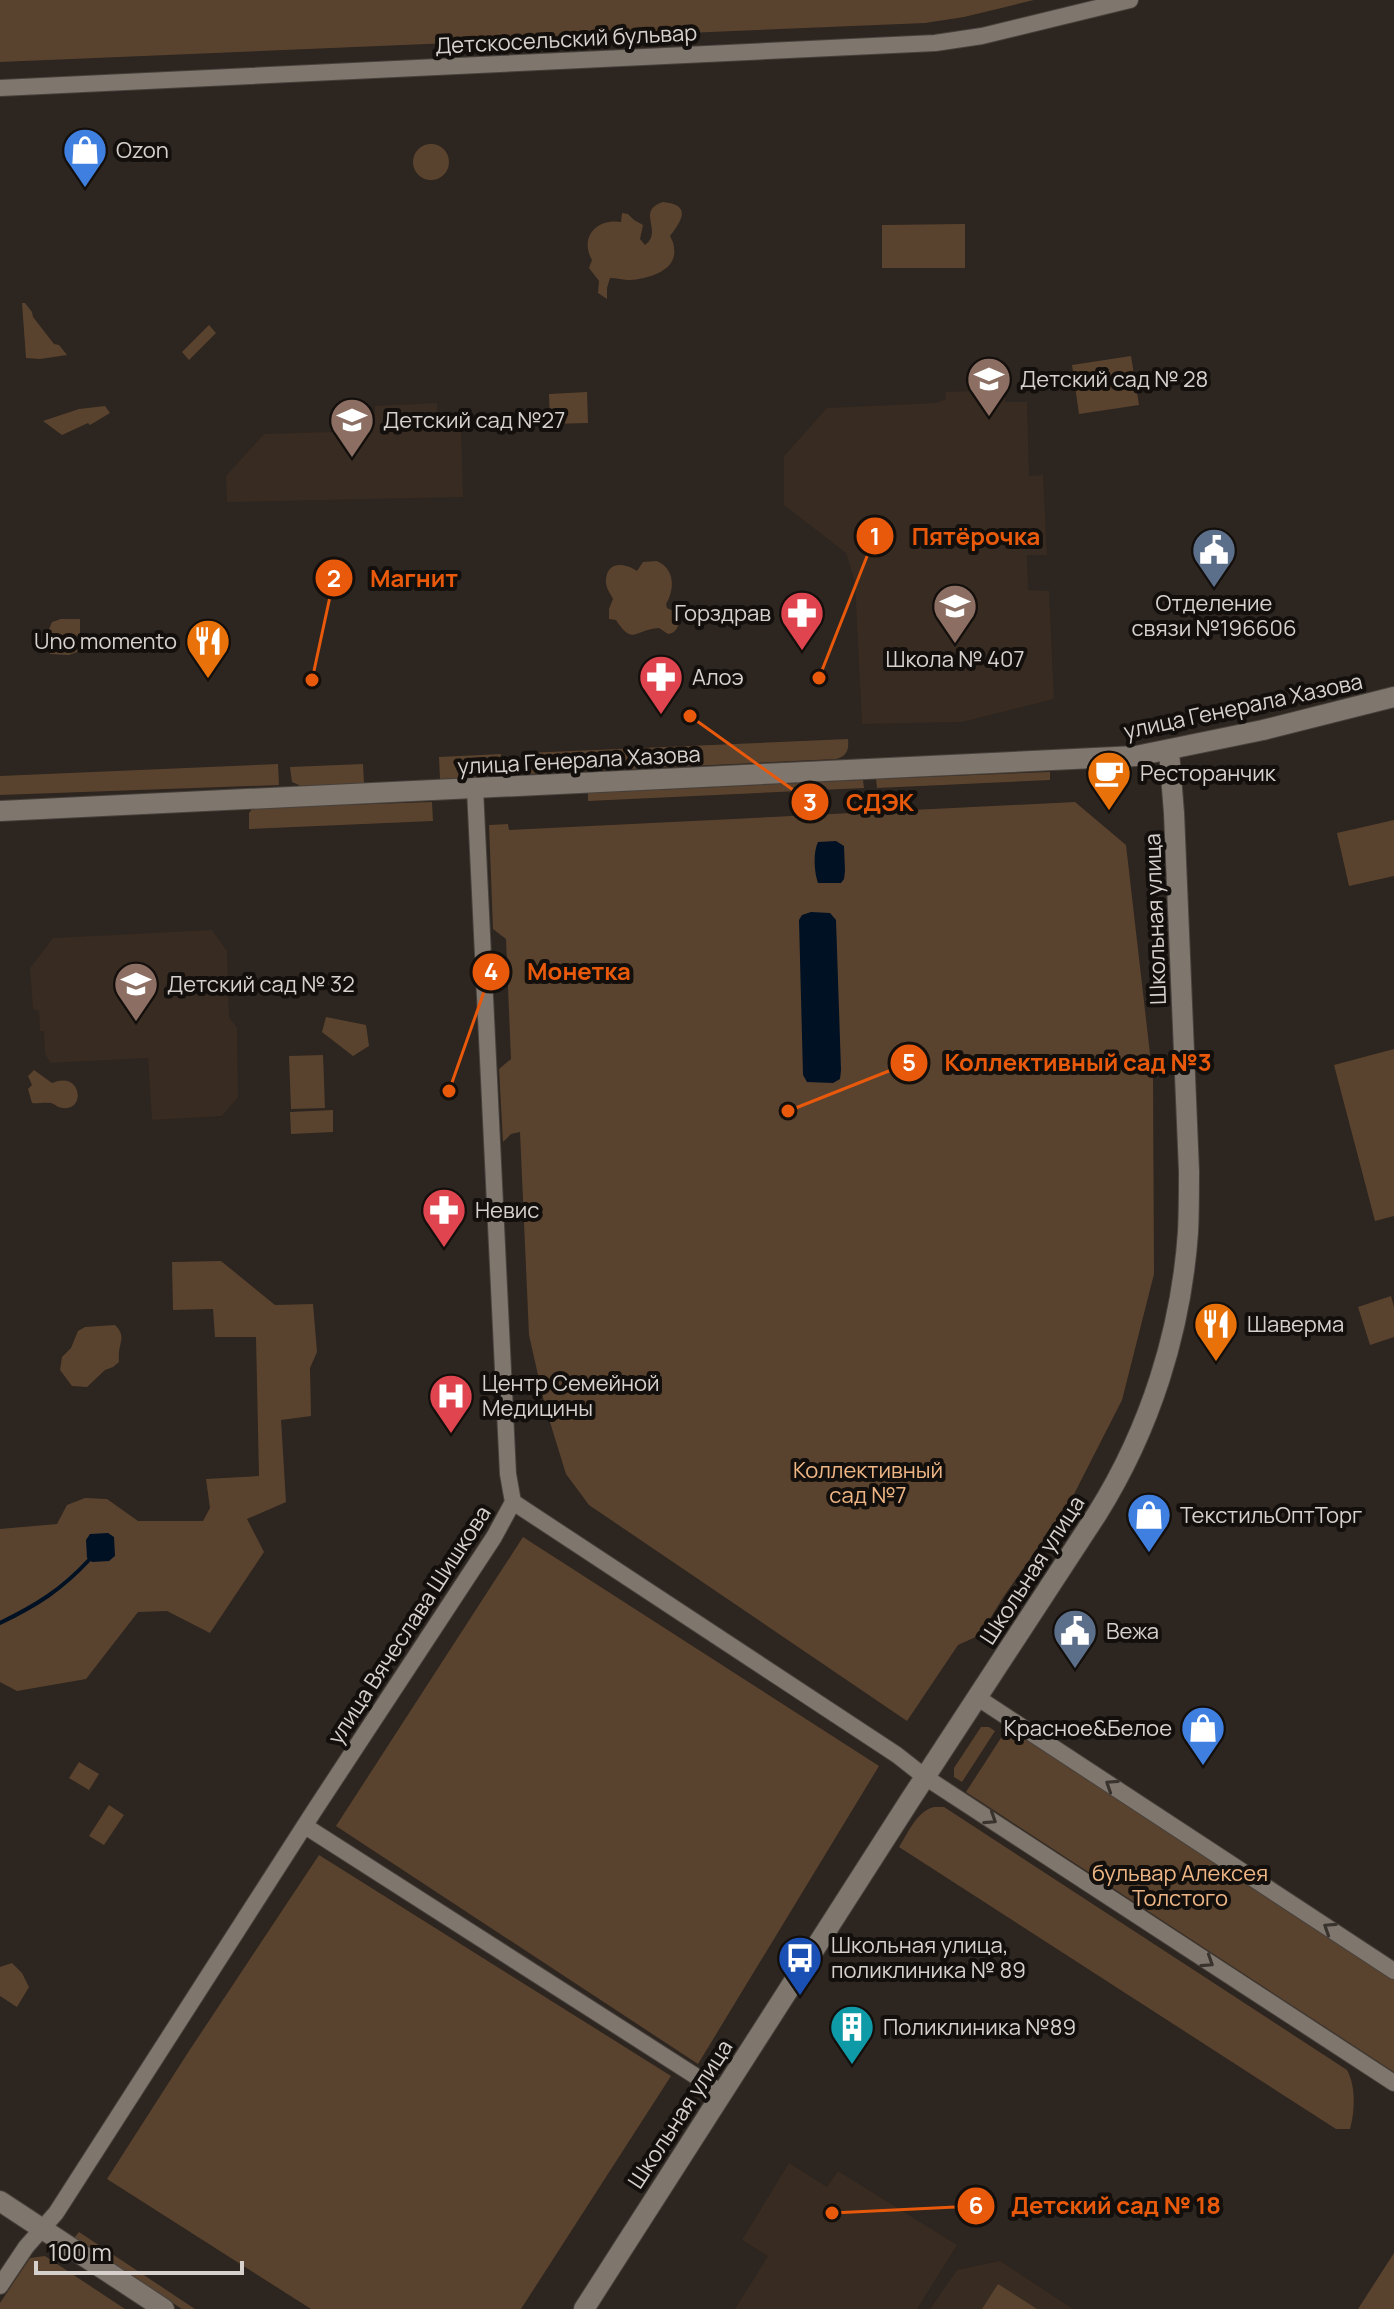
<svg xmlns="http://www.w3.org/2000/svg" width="1394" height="2309" font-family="Manrope,sans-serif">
	<rect width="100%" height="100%" fill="#2d251f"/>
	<!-- built -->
	<path fill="#382b21" d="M 1004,390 L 1005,402 L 1027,402 L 1029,476 L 1043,475 L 1047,555 L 1027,555 L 1028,590 L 1049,591 L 1054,699 L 962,722 L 862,724 L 855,582 L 846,553 L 784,505 L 784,456 L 827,408 L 936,403 L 946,399 L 945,392 Z
		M 437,403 L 439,429 L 461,428 L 463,497 L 227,502 L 226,476 L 264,434 L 364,431 L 375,424 L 375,406 Z
		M 212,930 L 227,951 L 229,1017 L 237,1028 L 238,1097 L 222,1116 L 152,1120 L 148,1058 L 50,1063 L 45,1053 L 44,1031 L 40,1031 L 39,1011 L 33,1009 L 30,968 L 53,938 Z
		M 789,2163 L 827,2187 L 838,2171 L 957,2245 L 917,2309 L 735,2309 L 768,2256 L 742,2240 Z
		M 1000,2261 L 1073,2309 L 930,2309 L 957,2270 Z"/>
	<!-- green -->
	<path fill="#5a432e" d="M 0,0 L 1034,0 L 964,17 L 925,23 L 0,62 Z
		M413 162a18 18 0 1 1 36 0a18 18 0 1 1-36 0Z
		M 663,202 C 692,205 682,220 670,236 C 672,240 674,244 674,248 C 678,271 647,279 630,280 C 623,280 617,278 610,278 L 607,288 L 607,299 L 598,293 L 599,281 L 589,268 L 592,260 C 579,237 597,218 621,222 L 622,213 L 628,214 L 634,220 L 643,225 L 640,239 L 645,245 C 664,231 635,211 663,202 Z
		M 965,224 L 965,268 L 882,268 L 882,225 Z
		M 22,303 L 25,303 L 32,312 L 33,317 L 54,344 L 59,345 L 67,355 L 40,359 L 26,358 Z
		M 209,325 L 216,333 L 189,360 L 182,352 Z
		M 1131,356 L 1139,405 L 1079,414 L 1072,365 Z
		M 587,392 L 588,423 L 550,424 L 549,394 Z
		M 105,406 L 110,413 L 90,425 L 88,423 L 62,435 L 43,421 L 79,409 Z
		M 657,561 C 675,569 675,589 666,604 L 667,608 L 678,613 C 681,622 678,633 668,634 L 659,628 C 634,630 633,646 616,620 L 609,619 L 609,609 L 613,599 C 610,593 605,587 606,580 C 607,560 626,563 637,571 L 643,562 Z
		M 80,619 L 80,645 L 77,652 L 69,655 L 50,654 L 49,629 L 52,622 L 61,619 Z
		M 848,739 C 849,750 847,756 836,759 L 526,774 L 525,753 Z
		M 501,754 L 500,769 L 493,776 L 440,779 L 439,757 Z
		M 278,764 L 279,785 L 0,795 L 0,776 Z
		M 363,764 L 364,783 L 301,786 L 292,782 L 290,767 Z
		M 1050,772 L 1050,780 L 877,788 L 876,779 Z
		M 863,780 L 864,788 L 588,801 L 588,793 Z
		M 432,802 L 433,821 L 249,829 L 249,813 L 253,808 Z
		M 1075,802 L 1126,845 L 1153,1080 L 1154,1274 L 1122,1400 L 1071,1500 L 1004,1596 L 980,1635 L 958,1645 L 907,1721 L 589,1505 L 566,1474 L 545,1406 L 529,1335 L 520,1132 L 511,1134 L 503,1142 L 499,1069 L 511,1059 L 506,939 L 493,929 L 489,825 L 508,824 L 509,830 Z
		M 1394,820 L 1394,876 L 1349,886 L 1337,833 Z
		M 326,1017 L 366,1025 L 369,1046 L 353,1056 L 322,1032 Z
		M 1394,1049 L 1394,1216 L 1375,1221 L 1334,1065 Z
		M 323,1055 L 325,1108 L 291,1109 L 289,1056 Z
		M 34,1070 L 52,1083 C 82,1070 86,1111 63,1108 C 58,1108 55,1104 51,1103 C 44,1102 38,1104 32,1103 L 28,1089 L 32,1085 L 28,1076 Z
		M 333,1110 L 333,1132 L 291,1134 L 290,1112 Z
		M 221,1261 L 275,1305 L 313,1304 L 317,1352 L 310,1368 L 311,1416 L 281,1420 L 286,1502 L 247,1519 L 264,1552 L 210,1633 L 167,1611 L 138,1612 L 86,1679 L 17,1691 L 0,1682 L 0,1529 L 57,1524 L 67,1505 L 85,1498 L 107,1499 L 138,1521 L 203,1521 L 210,1508 L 206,1479 L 259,1476 L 256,1337 L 215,1337 L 213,1309 L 173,1310 L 172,1262 Z
		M 1391,1296 L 1394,1307 L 1394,1337 L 1370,1345 L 1358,1307 Z
		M 115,1325 C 128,1338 117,1342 119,1362 L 113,1367 L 105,1370 L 87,1387 L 72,1386 L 60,1370 L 62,1357 L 71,1348 L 78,1331 L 85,1327 Z
		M 523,1537 L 879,1766 L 698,2064 L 336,1826 Z
		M 981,1727 L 989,1727 L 995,1731 L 962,1782 L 954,1777 L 954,1768 Z
		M 1008,1727 L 1394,1979 L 1394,2072 L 966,1792 Z
		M 79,1762 L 99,1774 L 89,1790 L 69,1778 Z
		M 109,1805 L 124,1815 L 104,1845 L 89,1836 Z
		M 934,1807 L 944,1807 L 1347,2070 C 1356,2086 1355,2111 1350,2129 L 1336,2129 L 899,1847 C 908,1833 917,1811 934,1807 Z
		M 319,1855 L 671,2076 L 521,2309 L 311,2309 L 107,2179 L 189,2051 Z
		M 12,1963 L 22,1973 L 29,1987 L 17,2007 L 0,1996 L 0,1967 Z
		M 79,2232 L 195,2309 L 182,2309 L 74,2238 Z
		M 1394,2253 L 1394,2309 L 1358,2309 Z
		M 45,2256 L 125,2309 L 0,2309 L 0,2303 L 30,2258 Z
		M 998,2284 L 1037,2309 L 982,2309 Z"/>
	<!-- water -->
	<path fill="#001124" d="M 836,841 L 844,846 L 845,871 L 844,879 L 841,883 L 818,883 C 814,872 813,852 818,842 Z
		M 811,912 L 830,913 L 836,920 L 841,1070 L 840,1079 L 833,1083 L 807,1082 L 803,1075 L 799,920 L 802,915 Z
		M 108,1533 L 114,1537 L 115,1556 L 109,1561 L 92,1562 L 87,1558 L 86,1540 L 90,1534 Z"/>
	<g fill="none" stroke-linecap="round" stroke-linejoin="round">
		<!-- stream -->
		<path stroke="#001124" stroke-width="4" d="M 0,1623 C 37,1605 61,1590 89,1560"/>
		<!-- minor casing -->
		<g stroke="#47413c" stroke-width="18">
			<path id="minor" d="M 0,88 L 935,43 L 982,36 L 1130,0
				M 513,1502 L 897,1755 L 925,1777 L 1394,2083
				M 978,1698 L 1394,1971
				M 305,1826 L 722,2093
				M 0,2286 L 26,2247 L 56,2213 L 314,1811 L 494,1537 L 513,1502 L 508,1474 L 475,789"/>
		</g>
		<!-- tertiary casing -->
		<g stroke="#47413c" stroke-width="22">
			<path id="tertiary" d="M 0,811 L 1136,756 L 1263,730 L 1394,697
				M 0,2201 L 164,2309
				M 584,2309 L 910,1800 L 1097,1514 C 1150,1429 1181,1332 1188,1232 C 1189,1212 1189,1191 1189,1171 L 1174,813 L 1169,751"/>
		</g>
		<!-- minor -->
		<use href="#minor" stroke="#7f766e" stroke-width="16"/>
		<!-- tertiary -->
		<use href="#tertiary" stroke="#7f766e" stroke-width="20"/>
	</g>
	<!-- one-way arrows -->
	<defs><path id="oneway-chevron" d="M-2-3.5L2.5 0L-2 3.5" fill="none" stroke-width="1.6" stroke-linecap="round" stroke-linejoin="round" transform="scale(2)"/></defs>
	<g stroke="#39332e">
		<use href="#oneway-chevron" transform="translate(1111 1785) rotate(-147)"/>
		<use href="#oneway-chevron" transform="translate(991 1819) rotate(33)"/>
		<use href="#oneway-chevron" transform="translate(1329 1928) rotate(-147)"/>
		<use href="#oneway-chevron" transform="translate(1208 1962) rotate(33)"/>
	</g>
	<!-- icons -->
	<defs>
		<g id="shop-pin" transform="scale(2.3)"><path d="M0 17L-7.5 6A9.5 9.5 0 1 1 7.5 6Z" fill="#3f7fe0" stroke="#130f0c"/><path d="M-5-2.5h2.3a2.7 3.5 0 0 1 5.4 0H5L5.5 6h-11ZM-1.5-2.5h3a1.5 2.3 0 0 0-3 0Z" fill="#fff"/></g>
		<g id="school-pin" transform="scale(2.3)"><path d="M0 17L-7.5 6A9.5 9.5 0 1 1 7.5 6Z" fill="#8d6e63" stroke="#130f0c"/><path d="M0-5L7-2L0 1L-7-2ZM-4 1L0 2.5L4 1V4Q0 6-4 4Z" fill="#fff"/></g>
		<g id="civic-pin" transform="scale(2.3)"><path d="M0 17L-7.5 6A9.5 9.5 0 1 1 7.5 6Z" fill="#5c6f8a" stroke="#130f0c"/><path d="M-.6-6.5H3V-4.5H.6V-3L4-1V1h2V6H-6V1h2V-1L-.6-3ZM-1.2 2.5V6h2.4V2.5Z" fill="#fff"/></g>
		<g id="pharmacy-pin" transform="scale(2.3)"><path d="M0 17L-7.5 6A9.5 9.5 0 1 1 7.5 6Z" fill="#e0444e" stroke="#130f0c"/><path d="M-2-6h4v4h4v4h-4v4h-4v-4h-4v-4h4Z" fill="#fff"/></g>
		<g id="restaurant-pin" transform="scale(2.3)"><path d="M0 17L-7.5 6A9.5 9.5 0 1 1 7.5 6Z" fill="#e8710a" stroke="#130f0c"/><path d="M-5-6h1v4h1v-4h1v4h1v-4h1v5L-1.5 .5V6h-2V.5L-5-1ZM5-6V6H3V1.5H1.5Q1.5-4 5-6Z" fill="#fff"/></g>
		<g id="cafe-pin" transform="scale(2.3)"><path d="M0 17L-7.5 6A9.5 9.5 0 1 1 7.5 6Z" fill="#e8710a" stroke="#130f0c"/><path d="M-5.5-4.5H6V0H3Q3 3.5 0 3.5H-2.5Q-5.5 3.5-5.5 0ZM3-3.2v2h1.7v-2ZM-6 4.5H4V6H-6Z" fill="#fff"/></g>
		<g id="hospital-pin" transform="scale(2.3)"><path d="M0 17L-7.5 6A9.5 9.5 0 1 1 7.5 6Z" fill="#e0444e" stroke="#130f0c"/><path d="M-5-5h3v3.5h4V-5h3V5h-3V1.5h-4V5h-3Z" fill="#fff"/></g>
		<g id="bus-pin" transform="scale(2.3)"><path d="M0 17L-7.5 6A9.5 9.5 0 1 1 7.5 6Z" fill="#1a4fb4" stroke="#130f0c"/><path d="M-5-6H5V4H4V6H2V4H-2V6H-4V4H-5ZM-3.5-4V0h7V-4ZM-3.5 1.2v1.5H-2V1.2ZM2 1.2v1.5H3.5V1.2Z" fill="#fff"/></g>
		<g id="building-pin" transform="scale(2.3)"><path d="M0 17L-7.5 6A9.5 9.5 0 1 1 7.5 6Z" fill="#0f9aa8" stroke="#130f0c"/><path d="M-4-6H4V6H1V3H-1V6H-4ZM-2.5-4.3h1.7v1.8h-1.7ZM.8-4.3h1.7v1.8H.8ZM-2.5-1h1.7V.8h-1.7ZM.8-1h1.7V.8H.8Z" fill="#fff"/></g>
	</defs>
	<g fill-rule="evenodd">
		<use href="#shop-pin" x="85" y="150"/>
		<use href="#school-pin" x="989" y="379"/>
		<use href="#school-pin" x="352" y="420"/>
		<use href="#civic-pin" x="1214" y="550"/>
		<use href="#school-pin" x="955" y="606"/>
		<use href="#pharmacy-pin" x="802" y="613"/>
		<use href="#restaurant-pin" x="208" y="641"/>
		<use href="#pharmacy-pin" x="661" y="677"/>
		<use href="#cafe-pin" x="1109" y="773"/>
		<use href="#school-pin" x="136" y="984"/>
		<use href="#pharmacy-pin" x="444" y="1210"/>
		<use href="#restaurant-pin" x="1216" y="1324"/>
		<use href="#hospital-pin" x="451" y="1396"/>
		<use href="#shop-pin" x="1149" y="1515"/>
		<use href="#civic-pin" x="1075" y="1631"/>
		<use href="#shop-pin" x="1203" y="1728"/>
		<use href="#bus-pin" x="800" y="1958"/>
		<use href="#building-pin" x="852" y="2027"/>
	</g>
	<g text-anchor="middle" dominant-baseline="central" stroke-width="8" stroke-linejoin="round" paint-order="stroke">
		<!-- street labels -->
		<g font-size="22" fill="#d6d1cd" stroke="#130f0c">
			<text transform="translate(566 39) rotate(-3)">Детскосельский бульвар</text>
			<text transform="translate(1243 706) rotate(-12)">улица Генерала Хазова</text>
			<text transform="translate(579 760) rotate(-3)">улица Генерала Хазова</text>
			<text transform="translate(1155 919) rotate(-92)">Школьная улица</text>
			<text transform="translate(1032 1570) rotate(-57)">Школьная улица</text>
			<text transform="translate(409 1625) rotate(-57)">улица Вячеслава Шишкова</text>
			<text transform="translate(680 2114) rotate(-57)">Школьная улица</text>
		</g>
		<!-- poi labels -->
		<g font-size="22" fill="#d6d1cd" stroke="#130f0c" text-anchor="start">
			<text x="116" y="150">Ozon</text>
			<text x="1020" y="379">Детский сад № 28</text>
			<text x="383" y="420">Детский сад №27</text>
			<text x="1214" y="603" text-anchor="middle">Отделение<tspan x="1214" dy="25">связи №196606</tspan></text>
			<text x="771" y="613" text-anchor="end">Горздрав</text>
			<text x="177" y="641" text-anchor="end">Uno momento</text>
			<text x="955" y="659" text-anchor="middle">Школа № 407</text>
			<text x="692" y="677">Алоэ</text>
			<text x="1140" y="773">Ресторанчик</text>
			<text x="167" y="984">Детский сад № 32</text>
			<text x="475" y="1210">Невис</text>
			<text x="1247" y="1324">Шаверма</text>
			<text x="482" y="1383">Центр Семейной<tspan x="482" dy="25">Медицины</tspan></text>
			<text x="1180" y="1515">ТекстильОптТорг</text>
			<text x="1106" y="1631">Вежа</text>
			<text x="1172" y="1728" text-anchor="end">Красное&amp;Белое</text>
			<text x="831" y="1945">Школьная улица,<tspan x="831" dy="25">поликлиника № 89</tspan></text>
			<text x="883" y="2027">Поликлиника №89</text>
		</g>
		<!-- park labels -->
		<g font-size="22" fill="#eeb685" stroke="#130f0c">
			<text x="868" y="1470">Коллективный<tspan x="868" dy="25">сад №7</tspan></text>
			<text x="1180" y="1873">бульвар Алексея<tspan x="1180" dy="25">Толстого</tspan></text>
		</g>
	</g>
	<!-- callouts -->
	<path fill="none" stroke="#e8590c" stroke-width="3" d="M819 678L875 536M312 680L334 578M690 716L810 802M449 1091L491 972M788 1111L909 1063M832 2213L976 2206"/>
	<g fill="#e8590c" stroke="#130f0c" stroke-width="3">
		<circle cx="819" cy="678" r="8"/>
		<circle cx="312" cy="680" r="8"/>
		<circle cx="690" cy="716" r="8"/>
		<circle cx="449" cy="1091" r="8"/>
		<circle cx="788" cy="1111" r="8"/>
		<circle cx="832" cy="2213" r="8"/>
		<circle cx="875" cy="536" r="20"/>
		<circle cx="334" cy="578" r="20"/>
		<circle cx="810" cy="802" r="20"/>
		<circle cx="491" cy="972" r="20"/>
		<circle cx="909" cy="1063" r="20"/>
		<circle cx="976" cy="2206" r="20"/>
	</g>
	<g font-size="24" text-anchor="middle" font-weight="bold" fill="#fff">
		<text x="875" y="545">1</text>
		<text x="334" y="587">2</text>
		<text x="810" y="811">3</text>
		<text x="491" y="980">4</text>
		<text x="909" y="1071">5</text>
		<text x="976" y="2214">6</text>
	</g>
	<g font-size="24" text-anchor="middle" font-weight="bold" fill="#e8590c" stroke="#130f0c" stroke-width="8" stroke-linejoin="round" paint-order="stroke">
		<text x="976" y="545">Пятёрочка</text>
		<text x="414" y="587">Магнит</text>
		<text x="880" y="811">СДЭК</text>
		<text x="579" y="980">Монетка</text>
		<text x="1078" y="1071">Коллективный сад №3</text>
		<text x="1116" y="2214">Детский сад № 18</text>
	</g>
	<!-- scale -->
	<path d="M36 2261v12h206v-12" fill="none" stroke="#d6d1cd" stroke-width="4"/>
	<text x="48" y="2261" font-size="24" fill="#d6d1cd" stroke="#130f0c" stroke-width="6" paint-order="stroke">100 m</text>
</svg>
